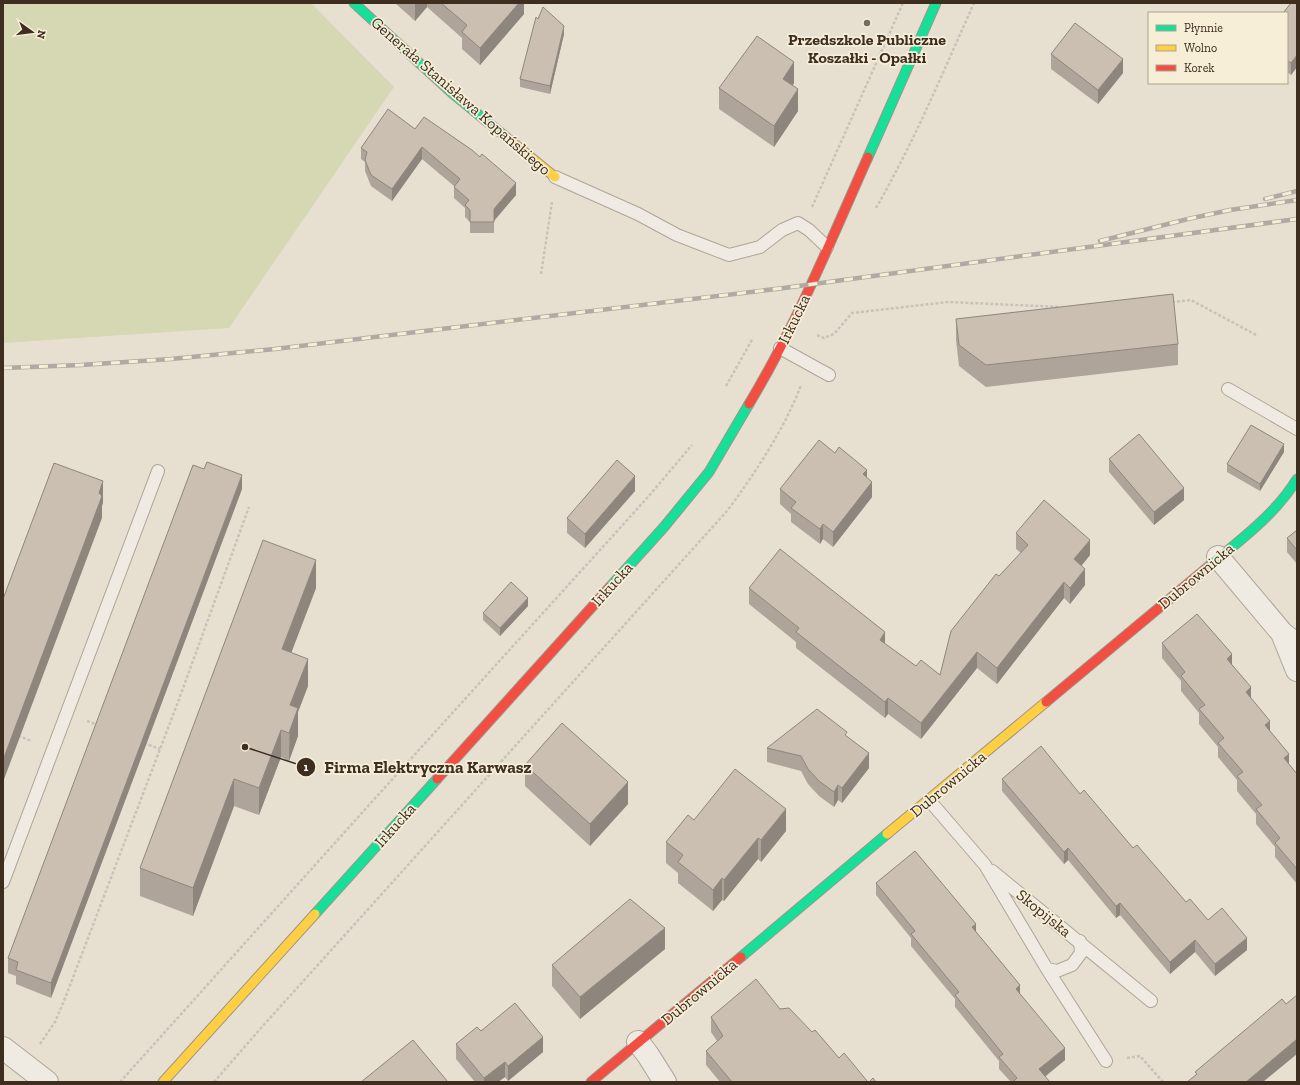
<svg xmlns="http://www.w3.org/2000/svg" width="1300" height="1085" font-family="'Zilla Slab',serif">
	<rect width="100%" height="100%" fill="#e7e0d1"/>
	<!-- green -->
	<path fill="#d6d7b3" d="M 3,3 L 311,3 L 394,87 L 229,328 L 3,343 Z"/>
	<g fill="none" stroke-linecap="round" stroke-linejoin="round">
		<!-- lane casing -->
		<g stroke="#ada599" stroke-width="14">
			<path id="lane" d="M 555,177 L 638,214 L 677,235 L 729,255 L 760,247 L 782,230 L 798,223 L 809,230 L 827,247
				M 780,348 L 829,375
				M 1228,389 L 1297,429
				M 929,800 L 985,865 L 1047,969 L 1106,1061
				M 992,871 L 1151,1001
				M 3,882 L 158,471
				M 1047,969 L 1057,971 L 1072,965 L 1081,953 L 1080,941"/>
		</g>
		<!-- street casing -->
		<g stroke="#ada599" stroke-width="24">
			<path id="street" d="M 1218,557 L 1282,633 L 1297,645
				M 1282,633 L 1297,670
				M 638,1042 L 648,1055 L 665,1082
				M 3,1048 L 47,1082"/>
		</g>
		<!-- fast casing -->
		<g stroke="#9c958a" stroke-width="11">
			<path id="fast" d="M 354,3 L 452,93 L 512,142
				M 868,157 L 936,3
				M 1208,567 C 1239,541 1275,515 1297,479
				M 610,587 L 664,527 L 709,472 L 749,404
				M 315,914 L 437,779
				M 741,957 L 887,834"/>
		</g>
		<!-- slow casing -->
		<g stroke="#9c958a" stroke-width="11">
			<path id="slow" d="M 512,142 L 555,177
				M 887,834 L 1046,702
				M 163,1082 L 315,914"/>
		</g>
		<!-- jam casing -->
		<g stroke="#9c958a" stroke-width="11">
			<path id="jam" d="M 749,404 C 796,326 831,240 868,157
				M 1046,702 L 1208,567
				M 437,779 L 610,587
				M 591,1082 L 741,957"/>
		</g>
		<!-- path -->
		<path stroke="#c8c2b9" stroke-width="2.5" stroke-dasharray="3 2" stroke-linecap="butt" d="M 812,207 L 903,3
			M 876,208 C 914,142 943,72 974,3
			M 541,274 L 552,202
			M 1172,302 L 1191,300 L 1258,336
			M 817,335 L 824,338 L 834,334 L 852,313 L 948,302 L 1060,307
			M 726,386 L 753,338
			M 87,721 L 98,725
			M 18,736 L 32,741
			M 144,743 L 160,749
			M 40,1044 L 55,1022 L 64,1001 L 178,702 L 249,507
			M 1127,1058 L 1140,1056 L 1163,1082
			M 120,1082 L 369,805 L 648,497 L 692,445
			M 214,1082 L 261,1028 L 727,511 C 750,480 768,453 786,419 C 791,408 797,397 801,385"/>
		<!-- lane -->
		<use href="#lane" stroke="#efebe3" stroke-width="12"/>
		<!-- street -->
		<use href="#street" stroke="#efebe3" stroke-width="22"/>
		<!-- fast -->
		<use href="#fast" stroke="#16e098" stroke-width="9"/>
		<!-- slow -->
		<use href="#slow" stroke="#ffcf43" stroke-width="9"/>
		<!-- jam -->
		<use href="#jam" stroke="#f24e42" stroke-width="9"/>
		<!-- rail casing -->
		<g stroke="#afaaa2" stroke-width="4.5">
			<path id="rail" d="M 1265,199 L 1297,191
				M 1100,241 L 1188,219 L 1230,210 L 1297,200
				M 3,368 L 81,365 L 171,359 L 275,349 L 784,288 L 1297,219"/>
		</g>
		<!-- rail -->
		<use href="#rail" stroke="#f7eed8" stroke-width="3" stroke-dasharray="9" stroke-linecap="butt"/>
	</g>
	<!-- wall -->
	<path fill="#afa499" d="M 395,3 L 524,3 L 524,14 L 480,65 L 462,49 L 462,38 L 427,7 L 415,21 Z
		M 1297,3 L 1297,67 L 1291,75 L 1287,72 L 1287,13 Z
		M 564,34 L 550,94 L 520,87 L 520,79 Z
		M 1051,54 L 1123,73 L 1098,104 L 1051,69 Z
		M 794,83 L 792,86 L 798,111 L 774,147 L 719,109 L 719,88 Z
		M 415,129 L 516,195 L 494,220 L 494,233 L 470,233 L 470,222 L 465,217 L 465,208 L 454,198 L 454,186 L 422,159 L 392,201 L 371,186 L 365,171 L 365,162 L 361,159 L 361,148 Z
		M 956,319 L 1178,344 L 1178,365 L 986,387 L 959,366 L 956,340 Z
		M 1284,452 L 1260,491 L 1227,472 L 1227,464 Z
		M 1109,459 L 1184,500 L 1154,525 L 1109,472 Z
		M 867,478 L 872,497 L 833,547 L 823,539 L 820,544 L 791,522 L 791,514 L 780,504 L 780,489 Z
		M 242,489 L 51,998 L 16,984 L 16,976 L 8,973 L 8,958 Z
		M 635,491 L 585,548 L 567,533 L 567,518 Z
		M 1297,530 L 1297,564 L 1287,552 L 1287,538 Z
		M 1016,533 L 1090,555 L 1081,566 L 1085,585 L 1070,604 L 1064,598 L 997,684 L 977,668 L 921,739 L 888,714 L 885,718 L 796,648 L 796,642 L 749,604 L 749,588 L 885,644 L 916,666 L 940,675 L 999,576 L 1021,553 L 1016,549 Z
		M 316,588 L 291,653 L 308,686 L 298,712 L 298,736 L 289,761 L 281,757 L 259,815 L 234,806 L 193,916 L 140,896 L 140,868 Z
		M 528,606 L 500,636 L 483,620 L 483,613 Z
		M 1162,643 L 1232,665 L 1289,764 L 1297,774 L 1297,884 L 1275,857 L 1275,847 L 1256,824 L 1256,814 L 1237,791 L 1237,780 L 1218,757 L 1218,747 L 1199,724 L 1199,713 L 1181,691 L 1181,681 L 1162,658 Z
		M 847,736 L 869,768 L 842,803 L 838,800 L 834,807 L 819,796 L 808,784 L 801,771 L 767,762 L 767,748 Z
		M 525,765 L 628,804 L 590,846 L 525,786 Z
		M 1002,779 L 1080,794 L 1186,902 L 1208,920 L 1247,950 L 1215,976 L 1195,952 L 1170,974 L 1120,915 L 1116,918 L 1068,860 L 1064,864 L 1002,791 Z
		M 694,820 L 786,831 L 761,862 L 758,859 L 724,901 L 722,900 L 713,911 L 678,883 L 678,873 L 666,863 L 666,842 Z
		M 876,883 L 976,932 L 1020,994 L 1065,1060 L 1045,1077 L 1050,1082 L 1011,1082 L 999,1069 L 999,1061 L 955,1007 L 955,999 L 911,946 L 911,938 L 876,895 Z
		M 665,949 L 580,1019 L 552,986 L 552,965 Z
		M 780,1009 L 812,1032 L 839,1058 L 868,1082 L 720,1082 L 706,1065 L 706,1051 L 717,1041 L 711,1032 L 711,1017 Z
		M 481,1031 L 543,1052 L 508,1081 L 505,1077 L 498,1082 L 475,1082 L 456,1059 L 456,1044 Z"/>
	<!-- shaded-wall -->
	<path fill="#8e867d" d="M 416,3 L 427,3 L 427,7 L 415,21 L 415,4 Z
		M 519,3 L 524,3 L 524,14 L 480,65 L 480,48 Z
		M 564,26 L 564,34 L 550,94 L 550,86 Z
		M 1297,55 L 1297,67 L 1291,75 L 1291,63 Z
		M 1123,59 L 1123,73 L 1098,104 L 1098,90 Z
		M 794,62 L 794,83 L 783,100 L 783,79 Z
		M 798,89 L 798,111 L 774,147 L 774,126 Z
		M 422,147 L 422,159 L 392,201 L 392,189 Z
		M 516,183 L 516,195 L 494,221 L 494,209 Z
		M 1284,444 L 1284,452 L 1260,491 L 1260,484 Z
		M 867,470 L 867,484 L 863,474 Z
		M 242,475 L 242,489 L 51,998 L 51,983 Z
		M 635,476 L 635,491 L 585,548 L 585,534 Z
		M 103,481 L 103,503 L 102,506 L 102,518 L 3,782 L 3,760 Z
		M 872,482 L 872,497 L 833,547 L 833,532 Z
		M 1184,488 L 1184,500 L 1154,525 L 1154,512 Z
		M 823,524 L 823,539 L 820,544 L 820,529 Z
		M 1090,540 L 1090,555 L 1074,575 L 1074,559 Z
		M 316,560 L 316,588 L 282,677 L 282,649 Z
		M 1085,569 L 1085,585 L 1070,604 L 1070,588 Z
		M 1064,582 L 1064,598 L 997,684 L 997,668 Z
		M 528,598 L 528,606 L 500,636 L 500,628 Z
		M 885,632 L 885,648 L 880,640 Z
		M 977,652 L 977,668 L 921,739 L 921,723 Z
		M 1232,654 L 1232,669 L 1227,659 Z
		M 308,659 L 308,686 L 298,712 L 298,736 L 289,761 L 290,705 Z
		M 1251,687 L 1251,702 L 1246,692 Z
		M 888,698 L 888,714 L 885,718 L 885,702 Z
		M 1270,721 L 1270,735 L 1265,725 Z
		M 281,730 L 281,757 L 259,815 L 259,788 Z
		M 869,753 L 869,768 L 842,803 L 842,788 Z
		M 1289,754 L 1289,769 L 1284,758 Z
		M 234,779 L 234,806 L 193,916 L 193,888 Z
		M 628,782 L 628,804 L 590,846 L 590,824 Z
		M 838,785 L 838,800 L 834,807 L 834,792 Z
		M 786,809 L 786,831 L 761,862 L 761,840 Z
		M 758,838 L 758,859 L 724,901 L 724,880 Z
		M 1068,848 L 1068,860 L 1064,864 L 1064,852 Z
		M 722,878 L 722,900 L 713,911 L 713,890 Z
		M 1120,903 L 1120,915 L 1116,918 L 1116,906 Z
		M 976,924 L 976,936 L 972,927 Z
		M 665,928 L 665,949 L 580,1019 L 580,997 Z
		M 1247,938 L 1247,950 L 1215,976 L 1215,964 Z
		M 1195,940 L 1195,952 L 1170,974 L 1170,962 Z
		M 1020,985 L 1020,997 L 1016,989 Z
		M 543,1037 L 543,1052 L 508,1081 L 508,1066 Z
		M 1297,1039 L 1297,1054 L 1263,1082 L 1246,1082 Z
		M 1065,1048 L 1065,1060 L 1039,1081 L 1039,1069 Z
		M 505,1062 L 505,1077 L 498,1082 L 484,1082 L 484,1078 Z"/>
	<!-- building -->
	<path fill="#cbbfb2" stroke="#8e867d" d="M 441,3 L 519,3 L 480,48 L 462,32 L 467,25 Z
		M 1291,3 L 1297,3 L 1297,55 L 1291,63 L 1287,60 L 1287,13 L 1283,13 Z
		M 543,7 L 564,26 L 550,86 L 520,79 L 536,17 L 538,19 Z
		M 1075,23 L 1123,59 L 1098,90 L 1051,54 Z
		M 757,36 L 794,62 L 783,79 L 798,89 L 774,126 L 719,88 Z
		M 388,109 L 415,129 L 424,117 L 472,150 L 480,157 L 482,154 L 516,183 L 494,209 L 494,222 L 470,222 L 470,210 L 465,205 L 469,200 L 454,187 L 460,179 L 422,147 L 392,189 L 371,175 L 365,160 L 367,152 L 361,148 Z
		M 1173,294 L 1178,344 L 986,365 L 959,345 L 956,319 Z
		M 1251,425 L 1284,444 L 1260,484 L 1227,464 Z
		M 1139,434 L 1184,488 L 1154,512 L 1109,459 Z
		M 819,440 L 835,453 L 839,447 L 867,470 L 863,474 L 872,482 L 833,532 L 823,524 L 820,529 L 791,508 L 796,502 L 780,489 Z
		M 617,460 L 635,476 L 585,534 L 567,518 Z
		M 207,462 L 242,475 L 51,983 L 16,970 L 18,962 L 8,958 L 193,465 L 204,469 Z
		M 54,463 L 103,481 L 99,493 L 102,496 L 3,760 L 3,599 Z
		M 1044,500 L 1090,540 L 1074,559 L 1085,569 L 1070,588 L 1064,582 L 997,668 L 977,652 L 921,723 L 888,698 L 885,702 L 796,632 L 799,628 L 749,588 L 780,549 L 885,632 L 880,640 L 916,666 L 921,660 L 940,675 L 951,631 L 996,574 L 999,576 L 1028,545 L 1016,533 Z
		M 1297,530 L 1297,550 L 1287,538 Z
		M 263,540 L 316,560 L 282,649 L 308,659 L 290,705 L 298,708 L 289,733 L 281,730 L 259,788 L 234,779 L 193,888 L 140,868 Z
		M 511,582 L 528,598 L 500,628 L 483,613 Z
		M 1197,614 L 1232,654 L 1227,659 L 1251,687 L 1246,692 L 1270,721 L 1265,725 L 1289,754 L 1284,758 L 1297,774 L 1297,869 L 1275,843 L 1280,838 L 1256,809 L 1262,805 L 1237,776 L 1243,772 L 1218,743 L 1224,738 L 1199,709 L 1205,705 L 1181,676 L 1185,672 L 1162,643 Z
		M 817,709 L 847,732 L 845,735 L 869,753 L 842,788 L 838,785 L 834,792 L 819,781 L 808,769 L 801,756 L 767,748 Z
		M 562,723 L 628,782 L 590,824 L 525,765 Z
		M 1041,746 L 1080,794 L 1084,790 L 1133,848 L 1137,845 L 1186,902 L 1190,899 L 1208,920 L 1222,908 L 1247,938 L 1215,964 L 1195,940 L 1170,962 L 1120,903 L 1116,906 L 1068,848 L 1064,852 L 1002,779 Z
		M 735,769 L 786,809 L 761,840 L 758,838 L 724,880 L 722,878 L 713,890 L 678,862 L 683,855 L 666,842 L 688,815 L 694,820 Z
		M 915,851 L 976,924 L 972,927 L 1020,985 L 1016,989 L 1065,1048 L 1039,1069 L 1050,1082 L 1013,1082 L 1017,1078 L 999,1057 L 1003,1054 L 955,995 L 959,992 L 911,934 L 915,931 L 876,883 Z
		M 630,899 L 665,928 L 580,997 L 552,965 Z
		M 756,979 L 780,1009 L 789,1008 L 812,1032 L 815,1030 L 839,1058 L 844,1053 L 868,1082 L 732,1082 L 706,1051 L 723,1036 L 711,1017 Z
		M 1297,995 L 1297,1039 L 1246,1082 L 1187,1082 L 1197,1074 L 1195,1072 L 1282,999 L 1286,1004 Z
		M 515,1003 L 543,1037 L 508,1066 L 505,1062 L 484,1078 L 456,1044 L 477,1027 L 481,1031 Z
		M 413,1040 L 448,1082 L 361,1082 Z
		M 873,1078 L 876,1082 L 869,1082 Z"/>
	<!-- markers -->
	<circle fill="#786c5e" stroke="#f7eed8" stroke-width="1.5" cx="867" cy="23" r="4"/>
	<g text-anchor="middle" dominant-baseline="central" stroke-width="3.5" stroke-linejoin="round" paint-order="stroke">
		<!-- poi labels -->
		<g font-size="16" font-weight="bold" fill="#3d2e20" stroke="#f7eed8">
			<text x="867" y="39">Przedszkole Publiczne<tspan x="867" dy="18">Koszałki - Opałki</tspan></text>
		</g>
		<!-- street labels -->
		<g font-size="16" fill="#3d2e20" stroke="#f7eed8">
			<text transform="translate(461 96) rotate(41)">Generała Stanisława Kopańskiego</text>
			<text transform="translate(794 319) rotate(-64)">Irkucka</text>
			<text transform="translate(1196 576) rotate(-40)">Dubrownicka</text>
			<text transform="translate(612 584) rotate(-48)">Irkucka</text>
			<text transform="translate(948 784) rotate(-40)">Dubrownicka</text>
			<text transform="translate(395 825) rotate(-48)">Irkucka</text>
			<text transform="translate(1044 913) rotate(39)">Skopijska</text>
			<text transform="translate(699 992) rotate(-40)">Dubrownicka</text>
		</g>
	</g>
	<!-- callouts -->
	<path fill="none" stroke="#3d2e20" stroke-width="1.5" d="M245 747L306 767"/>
	<g fill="#3d2e20" stroke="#f7eed8" stroke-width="1.5">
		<circle cx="245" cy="747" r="4"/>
		<circle cx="306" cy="767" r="10"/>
	</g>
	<g font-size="12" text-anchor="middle" font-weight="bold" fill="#fff">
		<text x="306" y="771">1</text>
	</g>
	<g font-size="17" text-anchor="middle" font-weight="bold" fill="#3d2e20" stroke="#f7eed8" stroke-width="3.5" stroke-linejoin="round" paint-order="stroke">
		<text x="428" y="773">Firma Elektryczna Karwasz</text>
	</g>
	<!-- border -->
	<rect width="1300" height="1085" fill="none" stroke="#3d2e20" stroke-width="8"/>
	<!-- legend -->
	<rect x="1148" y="12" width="140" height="72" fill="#f7eed8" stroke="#ada18e"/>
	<rect x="1156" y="25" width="20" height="6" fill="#16e098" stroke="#ada18e"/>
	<text x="1184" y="32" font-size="12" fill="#3d2e20">Płynnie</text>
	<rect x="1156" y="45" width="20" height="6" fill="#ffcf43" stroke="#ada18e"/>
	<text x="1184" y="52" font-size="12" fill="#3d2e20">Wolno</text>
	<rect x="1156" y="65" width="20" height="6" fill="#f24e42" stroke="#ada18e"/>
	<text x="1184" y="72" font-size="12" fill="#3d2e20">Korek</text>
	<!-- north arrow -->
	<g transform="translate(32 32) rotate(104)" stroke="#f7eed8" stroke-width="3" paint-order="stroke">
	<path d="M0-3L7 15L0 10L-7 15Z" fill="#3d2e20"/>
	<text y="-6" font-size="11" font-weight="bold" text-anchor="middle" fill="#3d2e20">N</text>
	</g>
</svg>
